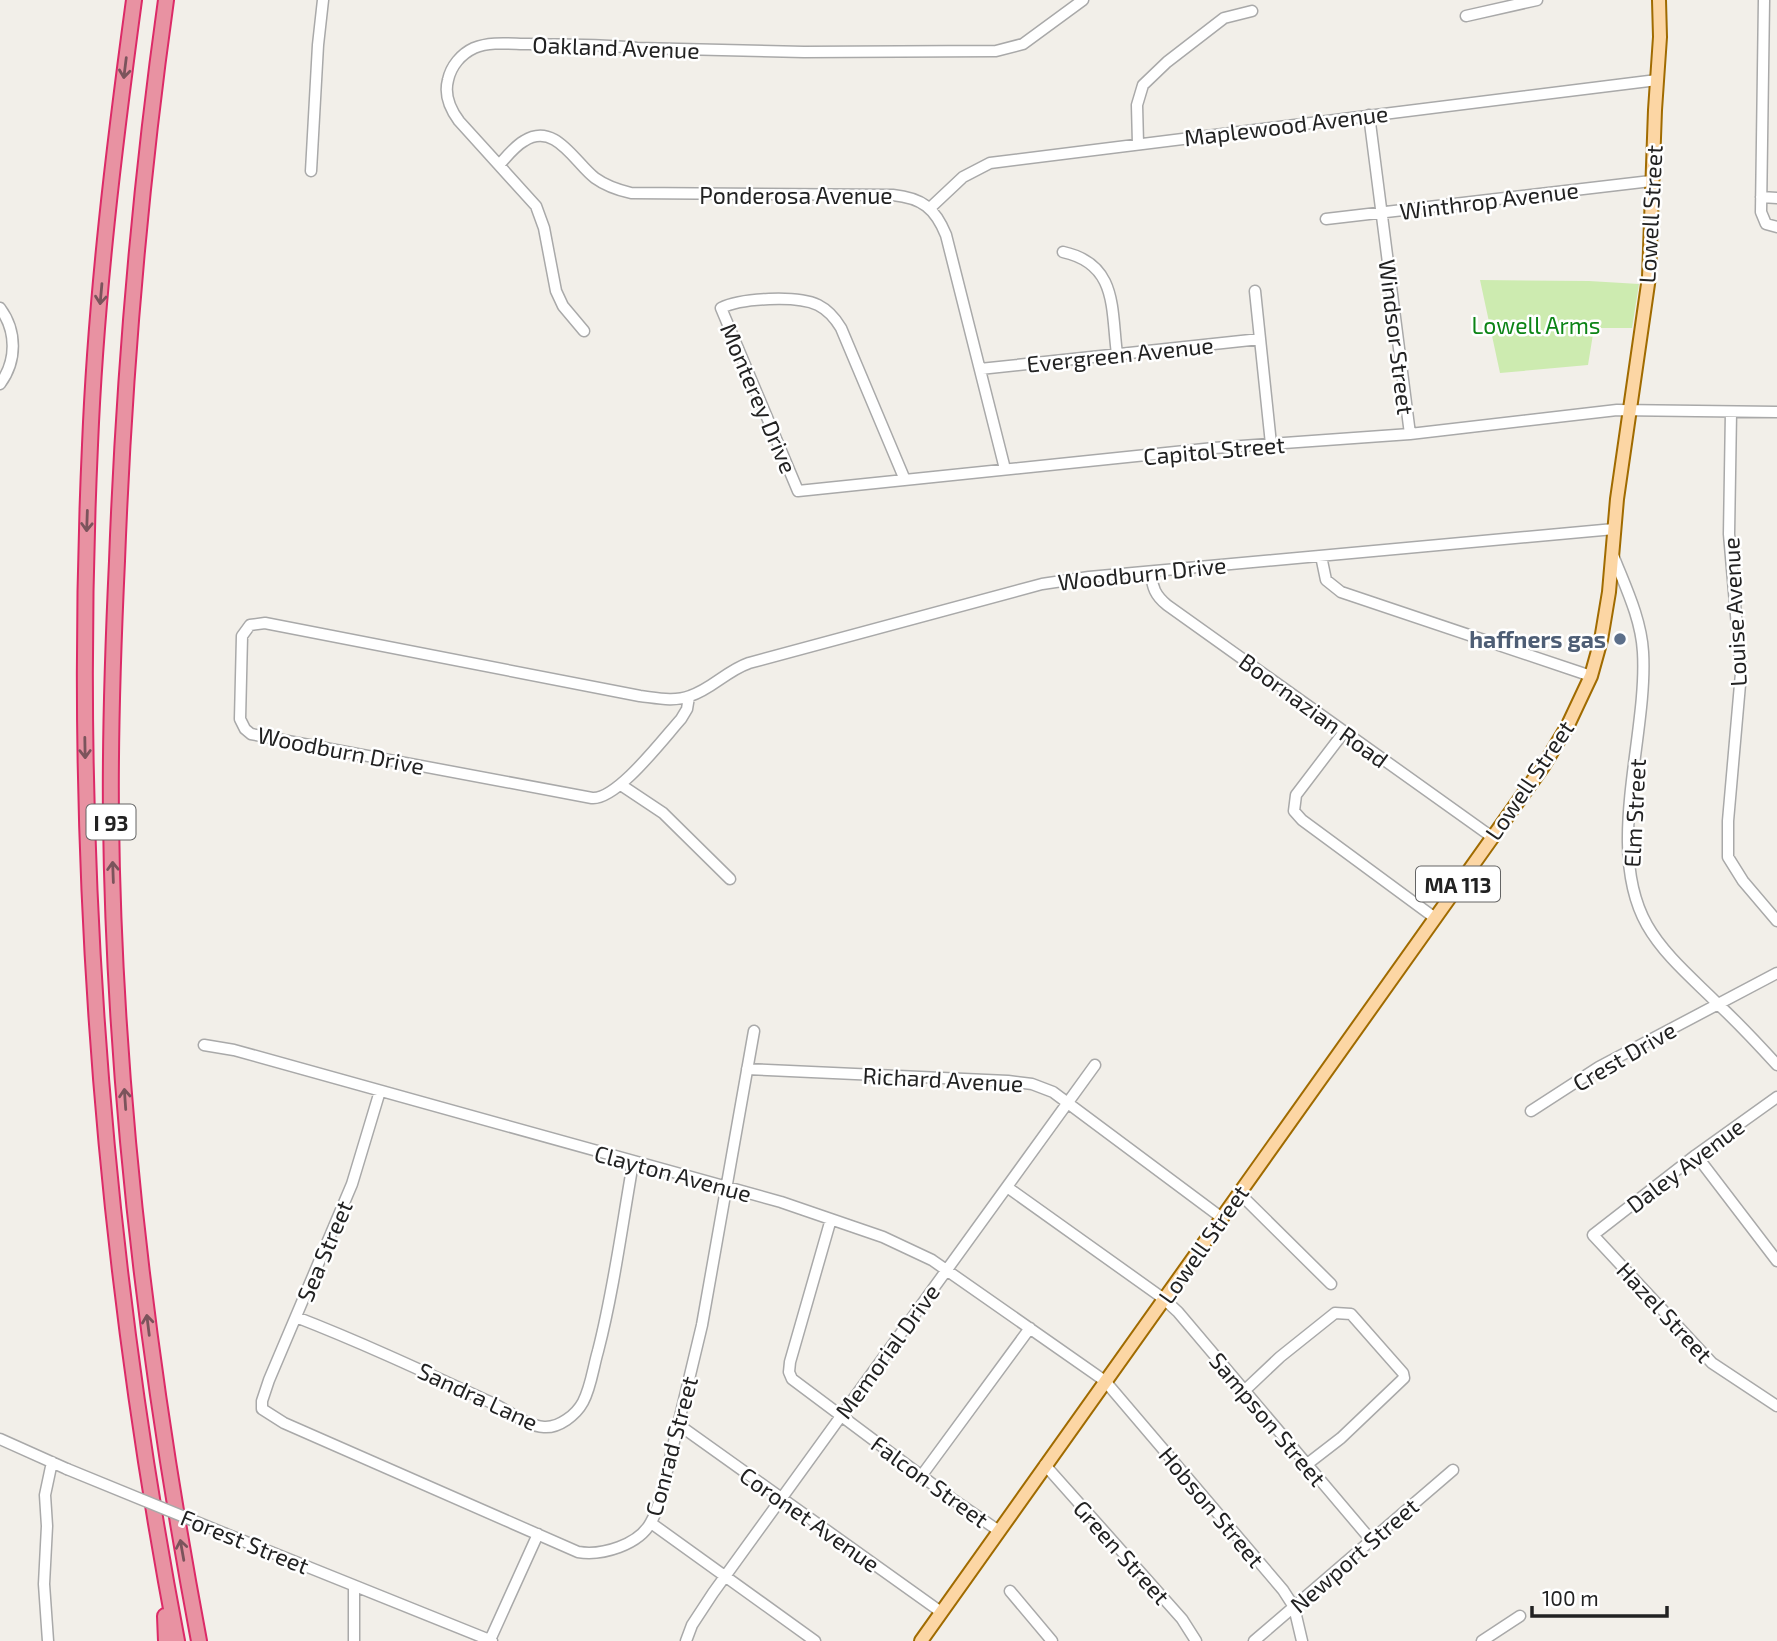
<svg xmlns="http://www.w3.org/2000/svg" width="1777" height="1641" font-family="'Exo 2',sans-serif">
	<rect width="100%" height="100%" fill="#f2efe9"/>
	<!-- grass -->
	<path fill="#cdebb0" d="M 1480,280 L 1589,281 L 1639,284 L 1632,328 L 1594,328 L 1588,365 L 1500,373 Z"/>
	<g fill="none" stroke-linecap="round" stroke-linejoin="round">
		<!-- minor casing -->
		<g stroke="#a9a9a9" stroke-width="13">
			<path id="minor" d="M 1764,0 L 1761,212 L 1766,224 L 1777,227
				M 1466,16 L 1537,0
				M 1369,115 L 1410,434
				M 1138,144 L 1137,105 L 1143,85 L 1167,62 L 1224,18 L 1252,11
				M 500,164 C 507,156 515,146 524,141 C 555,121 575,163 595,178 C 606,186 618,190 631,193 L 893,195 C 922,198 935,208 946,235 L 1005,469
				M 311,171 L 318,45 L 323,0
				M 1761,197 L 1777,198
				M 930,208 L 963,177 L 990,163 L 1657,80
				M 1326,219 L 1651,181
				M 1063,252 C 1118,264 1111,309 1117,354
				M 1255,291 L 1271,444
				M 0,308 C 17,331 17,361 0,384
				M 584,331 L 563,306 L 556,291 L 544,228 L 536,206 L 459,121 C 450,109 444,95 448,80 C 451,66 461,54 474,48 C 491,41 511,44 529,44 C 565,45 601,44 637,48 L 804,52 L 996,51 L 1023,44 L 1083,0
				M 980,369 L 1260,339
				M 1731,412 L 1729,534 L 1741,673 L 1728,821 L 1728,857 L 1743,881 L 1777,921
				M 905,480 L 841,328 C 835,318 828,310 818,305 C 797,295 741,298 721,308 L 798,491 L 1214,448 L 1410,434 L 1617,410 L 1777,412
				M 1613,555 C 1625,586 1641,618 1643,652 C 1648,736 1604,849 1647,925 C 1664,955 1693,979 1718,1004 C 1738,1023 1758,1044 1777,1065
				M 1321,556 L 1326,580 L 1341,592 L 1591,676
				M 1152,572 C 1151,587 1156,596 1167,605 L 1492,837
				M 689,697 L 687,709 L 681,719 C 663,739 617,800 592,798 L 251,734 L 245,729 L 240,719 L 242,636 L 250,625 L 265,623 L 640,696 C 657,698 674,702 690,696 C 712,689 726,671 749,663 L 1042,584 L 1089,577 L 1614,529
				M 1344,732 L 1296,795 L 1294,811 L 1302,820 L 1435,918
				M 621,785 L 663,813 L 730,879
				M 204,1045 L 234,1050 L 781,1202 L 883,1237 L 932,1260 L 1105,1381 L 1283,1590 L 1294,1607 L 1302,1641
				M 747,1069 L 1008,1081 L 1032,1084 L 1053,1092 L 1222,1218
				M 380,1091 L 352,1184 L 269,1380 L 262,1401 L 262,1409 L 284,1423 L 578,1552 C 602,1556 639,1545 651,1522 C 656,1514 658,1505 661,1496 L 702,1325 L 754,1031
				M 1777,1097 L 1696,1155 L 1593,1235 L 1712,1363 L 1777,1406
				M 1531,1111 L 1599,1067 L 1777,973
				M 1696,1155 L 1777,1261
				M 1007,1187 L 1164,1299 L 1178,1312 L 1371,1540
				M 1239,1193 L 1331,1284
				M 831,1219 L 790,1362 L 789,1372 L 792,1379 L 951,1498 L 999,1531
				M 296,1317 C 363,1343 427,1373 492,1403 C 508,1410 526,1426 544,1427 C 559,1428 576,1415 583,1402 C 591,1387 593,1368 598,1351 C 614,1289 622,1225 633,1163
				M 1243,1392 L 1280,1357 L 1335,1313 L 1351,1314 L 1403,1373 L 1404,1378 L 1341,1438 L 1306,1465
				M 679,1425 L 941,1612
				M 0,1439 L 67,1469
				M 1045,1465 L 1182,1619 L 1196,1641
				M 922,1475 L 1030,1328
				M 651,1523 L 815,1641
				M 226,1534 L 492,1641
				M 1010,1591 L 1052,1641
				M 490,1640 L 538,1534
				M 48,1641 L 44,1584 L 47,1526 L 45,1495 L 52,1462
				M 354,1641 L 354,1586
				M 686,1641 L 692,1625 L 713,1593 L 1095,1065
				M 1254,1641 L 1453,1470
				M 1482,1641 L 1520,1616"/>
		</g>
		<!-- major casing -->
		<g stroke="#a06b00" stroke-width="16">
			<path id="major" d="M 921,1641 L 1544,765 L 1568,725 L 1591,676 L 1601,640 L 1609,592 L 1617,499 L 1649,277 L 1655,110 L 1660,37 L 1659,0"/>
		</g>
		<!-- highway casing -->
		<g stroke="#dc2a67" stroke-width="18">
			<path id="highway" d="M 134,0 C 114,148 96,296 90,445 C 72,845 102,1247 177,1641
				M 166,0 C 140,186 124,373 117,561 C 113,647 110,732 111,818 C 114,1094 148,1370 199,1641
				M 165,1616 L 166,1641"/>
		</g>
		<!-- minor -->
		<use href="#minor" stroke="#fff" stroke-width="10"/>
		<!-- major -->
		<use href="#major" stroke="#fcd6a4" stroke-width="12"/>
		<!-- highway -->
		<use href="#highway" stroke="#e892a2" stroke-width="14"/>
		<!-- minor-bridge casing -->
		<g stroke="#a9a9a9" stroke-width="13" stroke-linecap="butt">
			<path id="minor-bridge" d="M 67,1469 L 226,1534"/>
		</g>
		<!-- minor-bridge -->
		<use href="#minor-bridge" stroke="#fff" stroke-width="10"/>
	</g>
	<!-- one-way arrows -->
	<defs><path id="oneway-shaft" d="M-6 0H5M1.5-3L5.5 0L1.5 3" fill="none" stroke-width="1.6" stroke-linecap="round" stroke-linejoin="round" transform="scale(1.75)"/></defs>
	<g stroke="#7b545c">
		<use href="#oneway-shaft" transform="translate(125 68) rotate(97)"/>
		<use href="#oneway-shaft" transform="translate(101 294) rotate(95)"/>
		<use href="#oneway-shaft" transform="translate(87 521) rotate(92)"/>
		<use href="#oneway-shaft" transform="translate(85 748) rotate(89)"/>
		<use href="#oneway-shaft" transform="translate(113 872) rotate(-92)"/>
		<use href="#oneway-shaft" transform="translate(125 1099) rotate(-94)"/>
		<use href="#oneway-shaft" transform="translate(148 1325) rotate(-97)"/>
		<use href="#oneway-shaft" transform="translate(182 1550) rotate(-100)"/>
	</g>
	<!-- markers -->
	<circle fill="#5c6f8a" stroke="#fff" stroke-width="2.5" cx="1620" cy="639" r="7"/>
	<g text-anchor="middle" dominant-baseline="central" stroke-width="5" stroke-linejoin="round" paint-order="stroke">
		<!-- shield labels -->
		<g fill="#fff" stroke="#646464" stroke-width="2">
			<rect x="86.5" y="804.5" width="49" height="35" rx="5"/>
			<rect x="1416" y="866.5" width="84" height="35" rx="5"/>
		</g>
		<g font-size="21" font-weight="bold" fill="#222">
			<text x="111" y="822">I 93</text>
			<text x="1458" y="884">MA 113</text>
		</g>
		<!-- street labels -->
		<g font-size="23" fill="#222" stroke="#fff">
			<text transform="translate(616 47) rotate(2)">Oakland Avenue</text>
			<text transform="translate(1286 125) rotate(-7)">Maplewood Avenue</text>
			<text x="796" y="195">Ponderosa Avenue</text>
			<text transform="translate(1489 200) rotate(-7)">Winthrop Avenue</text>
			<text transform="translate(1650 214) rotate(-87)">Lowell Street</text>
			<text transform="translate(1397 337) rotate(83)">Windsor Street</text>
			<text transform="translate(1120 354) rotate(-6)">Evergreen Avenue</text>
			<text transform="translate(759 398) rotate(67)">Monterey Drive</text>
			<text transform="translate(1214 450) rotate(-5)">Capitol Street</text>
			<text transform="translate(1142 573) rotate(-6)">Woodburn Drive</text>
			<text transform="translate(1734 612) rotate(-93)">Louise Avenue</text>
			<text transform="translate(1314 710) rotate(36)">Boornazian Road</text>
			<text transform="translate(341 750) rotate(11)">Woodburn Drive</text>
			<text transform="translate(1529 780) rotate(-56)">Lowell Street</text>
			<text transform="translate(1634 813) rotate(-87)">Elm Street</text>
			<text transform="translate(1624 1056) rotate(-30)">Crest Drive</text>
			<text transform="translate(943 1079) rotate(3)">Richard Avenue</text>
			<text transform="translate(1685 1165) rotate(-37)">Daley Avenue</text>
			<text transform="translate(673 1173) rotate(15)">Clayton Avenue</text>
			<text transform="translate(1203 1244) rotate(-55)">Lowell Street</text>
			<text transform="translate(324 1251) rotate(-67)">Sea Street</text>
			<text transform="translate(1665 1312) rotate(47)">Hazel Street</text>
			<text transform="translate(887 1351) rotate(-54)">Memorial Drive</text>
			<text transform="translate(478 1396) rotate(25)">Sandra Lane</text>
			<text transform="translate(1268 1419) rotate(50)">Sampson Street</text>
			<text transform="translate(671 1446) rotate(-75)">Conrad Street</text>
			<text transform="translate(930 1481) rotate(36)">Falcon Street</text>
			<text transform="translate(1212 1507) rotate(50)">Hobson Street</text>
			<text transform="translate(810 1519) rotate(35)">Coronet Avenue</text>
			<text transform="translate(245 1541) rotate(22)">Forest Street</text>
			<text transform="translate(1122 1552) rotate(48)">Green Street</text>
			<text transform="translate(1354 1555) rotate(-41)">Newport Street</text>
		</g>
		<!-- park labels -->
		<g font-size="23" fill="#0c8416" stroke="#fff">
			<text x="1536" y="325">Lowell Arms</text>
		</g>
		<!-- service labels -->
		<g font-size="23" font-weight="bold" fill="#4e5e75" stroke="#fff" text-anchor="end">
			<text x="1606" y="639">haffners gas</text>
		</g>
	</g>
	<!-- scale -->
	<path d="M1532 1606v10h135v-10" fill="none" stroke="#222222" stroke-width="3.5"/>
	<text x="1542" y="1606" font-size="21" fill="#222222" stroke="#ffffff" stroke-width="5" paint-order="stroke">100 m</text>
</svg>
